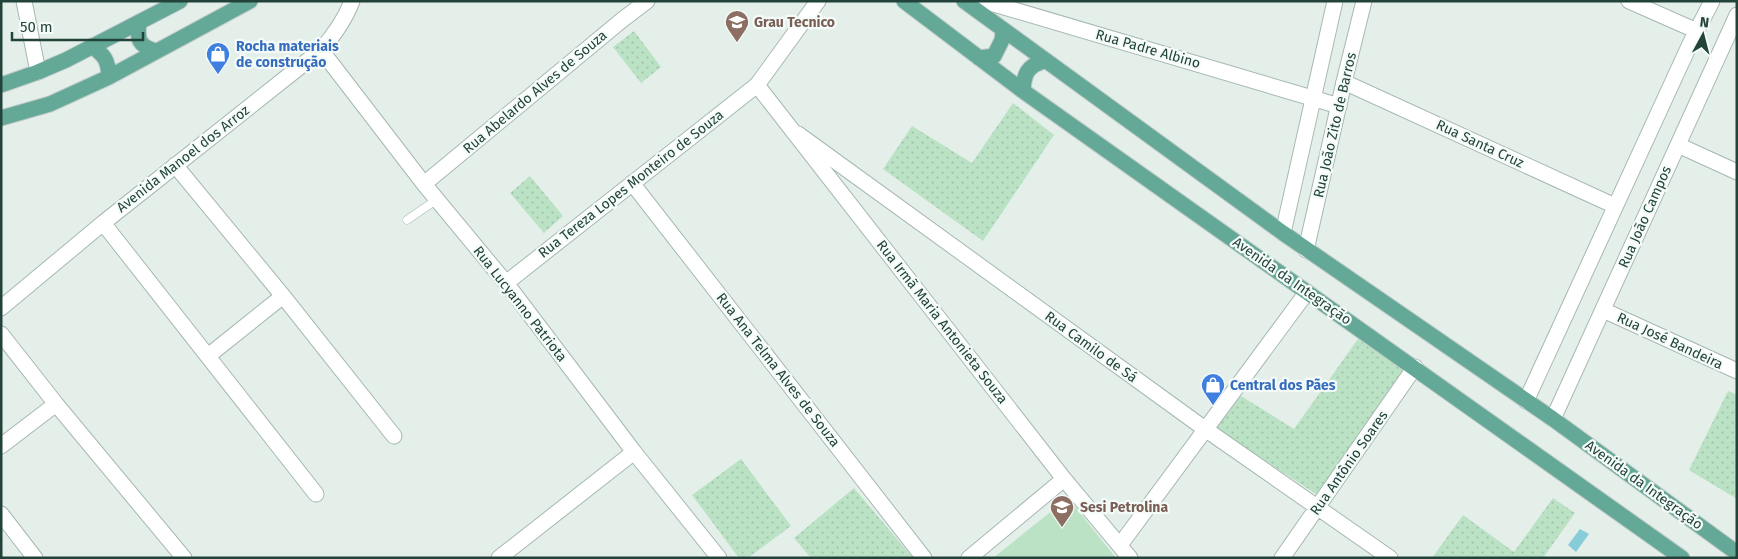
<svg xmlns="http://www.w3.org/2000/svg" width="1738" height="559" font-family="'Fira Sans',sans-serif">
	<defs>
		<pattern id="grass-dots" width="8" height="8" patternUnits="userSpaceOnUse" patternTransform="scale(1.25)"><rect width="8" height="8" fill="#bbe2c5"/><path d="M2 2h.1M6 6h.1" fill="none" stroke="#a0c3aa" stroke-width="1.8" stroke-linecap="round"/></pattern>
	</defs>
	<rect width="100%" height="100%" fill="#e4efea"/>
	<!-- grass -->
	<path fill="url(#grass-dots)" d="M 634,31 L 661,67 L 641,83 L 613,47 Z
		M 1013,103 L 1054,135 L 983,241 L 883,169 L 912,126 L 972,163 Z
		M 530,176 L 563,216 L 544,233 L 510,193 Z
		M 1358,339 L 1403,370 L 1319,496 L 1212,426 L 1241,396 L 1294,429 Z
		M 1728,391 L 1737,395 L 1737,499 L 1689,470 Z
		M 741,459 L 791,526 L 748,558 L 739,558 L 692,495 Z
		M 854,488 L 913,558 L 811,558 L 794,538 Z
		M 1553,498 L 1575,513 L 1543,558 L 1432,558 L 1463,515 L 1514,552 Z"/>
	<!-- pitch -->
	<path fill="#bbe2c5" d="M 1068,498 L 1116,558 L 993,558 Z"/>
	<!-- water -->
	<path fill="#87cdd9" d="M 1580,529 L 1589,534 L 1576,552 L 1568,545 Z"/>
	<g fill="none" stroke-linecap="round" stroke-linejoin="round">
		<!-- service casing -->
		<g stroke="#a6b8b2" stroke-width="9">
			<path id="service" d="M 407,220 L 436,200"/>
		</g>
		<!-- minor casing -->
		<g stroke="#a6b8b2" stroke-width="17">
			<path id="minor" d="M 24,1 L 38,72
				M 984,1 L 1339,106
				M 1629,1 L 1697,31
				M 321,50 L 424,184 L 506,283 L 634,452 L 719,558
				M 1344,82 L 1615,206
				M 798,134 L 1205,429 L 1390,558
				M 1678,145 L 1737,172
				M 175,165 L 283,296 L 394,436
				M 632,183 L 924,558
				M 424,184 L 622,20 L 647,1
				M 103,223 L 316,494
				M 506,283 L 757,85
				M 1,308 L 103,223 L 321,50 C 334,35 345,20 352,1
				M 1603,310 L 1737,371
				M 1,334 L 56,404 L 184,558
				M 208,356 L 283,296
				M 1526,401 L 1690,44 L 1712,1
				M 1553,419 L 1737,15
				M 1,446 L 56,404
				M 1,514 L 35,558
				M 1120,545 L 1307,292
				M 499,558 L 634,452
				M 1282,558 L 1415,367"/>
		</g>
		<!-- tertiary casing -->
		<g stroke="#a6b8b2" stroke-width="17">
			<path id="tertiary" d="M 818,1 L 757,85 L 1064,479 L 1130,558
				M 1283,233 L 1335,1
				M 1306,250 L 1344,82 L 1364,1
				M 969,558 L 1064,479"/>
		</g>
		<!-- primary casing -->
		<g stroke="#c1cac8" stroke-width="17">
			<path id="primary" d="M 904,1 L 1023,91 L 1682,558
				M 964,1 L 1283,233 L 1553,419 L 1737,553
				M 139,22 C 137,39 138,46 156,51
				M 92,46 C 105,56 108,60 109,77
				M 979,58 L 994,56 L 1002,40 L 1003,31
				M 1,85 L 38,72 L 66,60 L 180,1
				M 1023,91 C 1024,74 1027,66 1044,61
				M 1,118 L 50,104 L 109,77 L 250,1"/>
		</g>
		<!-- service -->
		<use href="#service" stroke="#fff" stroke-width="8"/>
		<!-- minor -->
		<use href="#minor" stroke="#fff" stroke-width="15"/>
		<!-- tertiary -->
		<use href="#tertiary" stroke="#fff" stroke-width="15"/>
		<!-- primary -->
		<use href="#primary" stroke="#64a997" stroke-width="15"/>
	</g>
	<!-- icons -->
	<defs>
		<g id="university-pin" transform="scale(1.25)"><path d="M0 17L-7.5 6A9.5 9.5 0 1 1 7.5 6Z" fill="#8d6e63" stroke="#f5fbf8"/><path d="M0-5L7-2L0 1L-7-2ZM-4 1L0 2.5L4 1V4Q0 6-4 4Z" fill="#fff"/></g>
		<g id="shop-pin" transform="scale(1.25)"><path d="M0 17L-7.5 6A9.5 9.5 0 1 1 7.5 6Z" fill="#3f7fe0" stroke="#f5fbf8"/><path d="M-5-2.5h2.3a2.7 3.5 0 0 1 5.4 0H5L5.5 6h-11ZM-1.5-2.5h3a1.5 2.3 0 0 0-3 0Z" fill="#fff"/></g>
	</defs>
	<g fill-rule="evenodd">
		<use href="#university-pin" x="737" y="22"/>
		<use href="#shop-pin" x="218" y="54"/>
		<use href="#shop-pin" x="1213" y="385"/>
		<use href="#university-pin" x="1062" y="507"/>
	</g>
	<g text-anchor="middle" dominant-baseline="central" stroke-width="4.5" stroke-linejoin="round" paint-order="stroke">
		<!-- education labels -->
		<g font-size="14" font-weight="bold" fill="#785e54" stroke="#f5fbf8" text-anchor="start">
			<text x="754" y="22">Grau Tecnico</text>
			<text x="1080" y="507">Sesi Petrolina</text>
		</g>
		<!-- shop labels -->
		<g font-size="14" font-weight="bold" fill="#366cbe" stroke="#f5fbf8" text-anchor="start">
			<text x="236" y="46">Rocha materiais<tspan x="236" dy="16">de construção</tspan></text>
			<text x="1230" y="385">Central dos Pães</text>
		</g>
		<!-- street labels -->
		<g font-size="14" fill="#21433a" stroke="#f5fbf8">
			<text transform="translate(1148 49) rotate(16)">Rua Padre Albino</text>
			<text transform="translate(535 92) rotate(-40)">Rua Abelardo Alves de Souza</text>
			<text transform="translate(1335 125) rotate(-77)">Rua João Zito de Barros</text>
			<text transform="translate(1480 144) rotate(25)">Rua Santa Cruz</text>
			<text transform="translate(183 159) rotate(-38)">Avenida Manoel dos Arroz</text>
			<text transform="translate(631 184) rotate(-38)">Rua Tereza Lopes Monteiro de Souza</text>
			<text transform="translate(1645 217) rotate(-66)">Rua João Campos</text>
			<text transform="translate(1292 281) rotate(35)">Avenida da Integração</text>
			<text transform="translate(520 304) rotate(52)">Rua Lucyanno Patriota</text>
			<text transform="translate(942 322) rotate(52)">Rua Irmã Maria Antonieta Souza</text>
			<text transform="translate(1670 341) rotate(25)">Rua José Bandeira</text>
			<text transform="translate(1091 347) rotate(36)">Rua Camilo de Sá</text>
			<text transform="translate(778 370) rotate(52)">Rua Ana Telma Alves de Souza</text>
			<text transform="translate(1349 463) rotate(-55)">Rua Antônio Soares</text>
			<text transform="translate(1644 485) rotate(36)">Avenida da Integração</text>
		</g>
	</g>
	<!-- border -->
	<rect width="1738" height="559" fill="none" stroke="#21433a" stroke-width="5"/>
	<!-- north arrow -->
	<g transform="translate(1703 35) rotate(7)" stroke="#f5fbf8" stroke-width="4" paint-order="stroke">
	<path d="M0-4L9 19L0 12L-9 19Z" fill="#21433a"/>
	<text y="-8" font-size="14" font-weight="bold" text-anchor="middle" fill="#21433a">N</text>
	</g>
	<!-- scale -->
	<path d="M12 32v8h131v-8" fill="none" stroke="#21433a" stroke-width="2.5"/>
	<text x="20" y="32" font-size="15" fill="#21433a" stroke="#f5fbf8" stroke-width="4" paint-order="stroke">50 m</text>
</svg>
